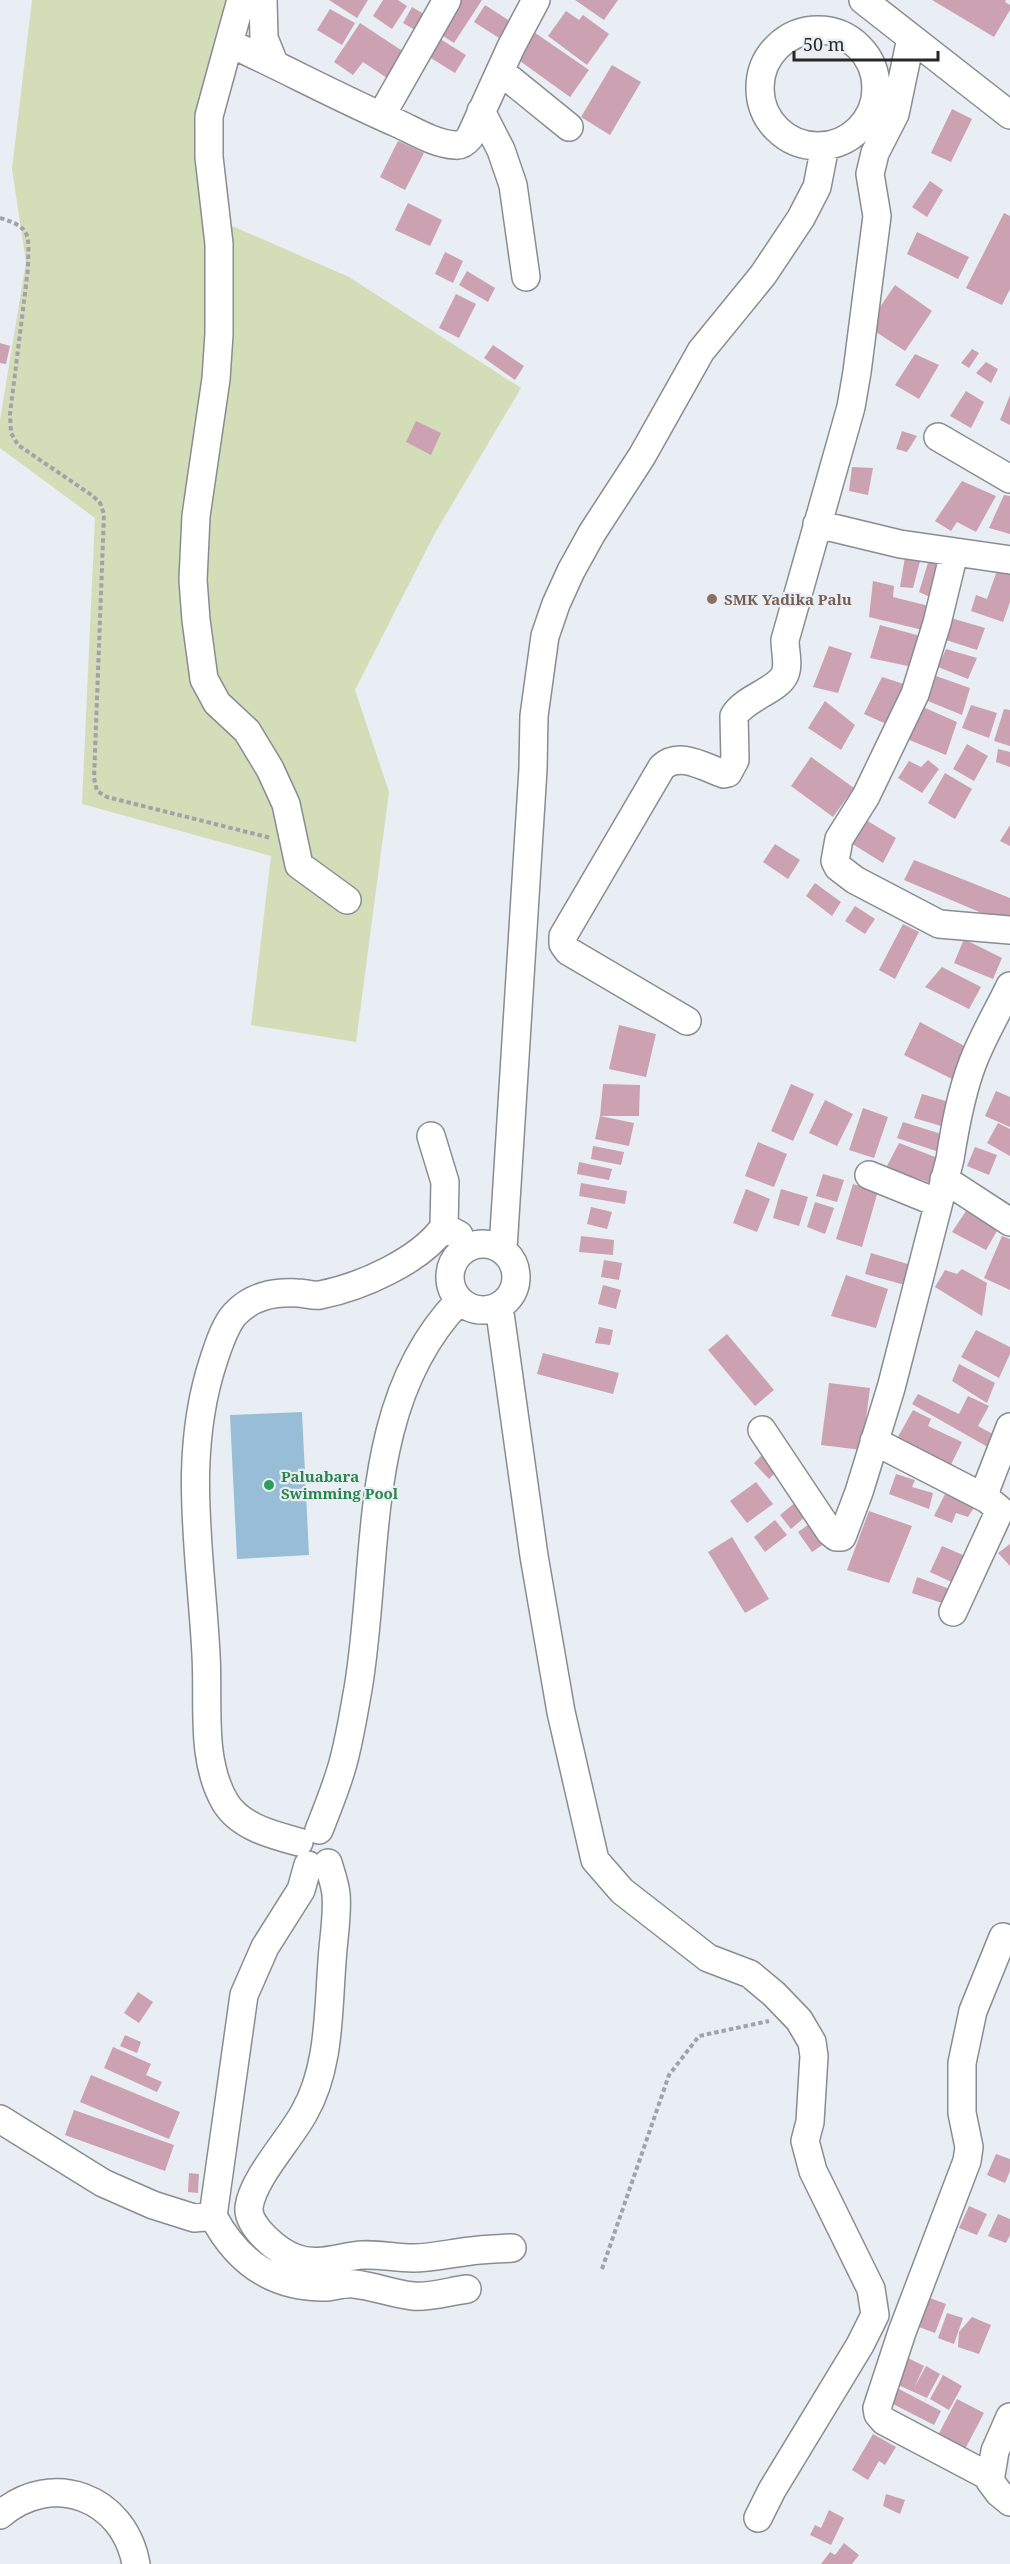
<svg xmlns="http://www.w3.org/2000/svg" width="1010" height="2564" font-family="'Noto Serif',serif">
	<rect width="100%" height="100%" fill="#e8eef3"/>
	<!-- green -->
	<path fill="#d3ddb8" d="M 32,0 L 259,0 L 215,113 L 223,222 L 349,277 L 521,388 L 435,533 L 355,690 L 389,792 L 356,1042 L 251,1025 L 271,856 L 82,804 L 95,518 L 0,448 L 0,420 L 26,262 L 12,169 Z"/>
	<!-- water -->
	<path fill="#97bed6" d="M 302,1412 L 309,1555 L 237,1559 L 230,1415 Z"/>
	<!-- building -->
	<path fill="#cca1b1" d="M 329,0 L 368,0 L 357,18 Z
		M 383,0 L 398,0 L 407,6 L 392,29 L 373,16 Z
		M 450,0 L 482,0 L 454,43 L 432,29 Z
		M 575,0 L 618,0 L 604,20 Z
		M 932,0 L 1006,0 L 1005,2 L 1010,5 L 1010,10 L 994,37 Z
		M 485,5 L 510,21 L 499,38 L 474,22 Z
		M 412,7 L 424,14 L 415,30 L 403,23 Z
		M 330,9 L 355,23 L 342,45 L 317,30 Z
		M 566,11 L 579,20 L 583,15 L 609,34 L 587,65 L 548,36 Z
		M 360,23 L 404,52 L 387,78 L 363,62 L 353,75 L 334,62 Z
		M 531,30 L 589,70 L 570,97 L 513,56 Z
		M 437,37 L 466,55 L 455,73 L 426,55 Z
		M 612,65 L 641,82 L 610,135 L 581,117 Z
		M 952,109 L 972,119 L 951,162 L 931,153 Z
		M 398,141 L 424,153 L 405,190 L 380,177 Z
		M 930,181 L 943,190 L 927,217 L 912,207 Z
		M 408,203 L 442,220 L 430,246 L 395,230 Z
		M 1004,213 L 1010,216 L 1010,289 L 1002,305 L 966,288 Z
		M 917,232 L 969,257 L 958,279 L 907,254 Z
		M 445,252 L 463,261 L 453,283 L 435,274 Z
		M 467,271 L 495,288 L 488,302 L 459,285 Z
		M 895,285 L 932,311 L 905,351 L 867,326 Z
		M 456,294 L 476,304 L 459,338 L 439,328 Z
		M 0,343 L 10,346 L 6,364 L 0,363 Z
		M 493,345 L 524,366 L 515,380 L 484,358 Z
		M 972,349 L 979,353 L 969,368 L 961,363 Z
		M 915,354 L 939,365 L 919,399 L 895,385 Z
		M 986,362 L 998,369 L 991,383 L 976,373 Z
		M 966,391 L 984,402 L 971,428 L 950,416 Z
		M 1010,395 L 1010,425 L 1000,420 Z
		M 416,421 L 441,433 L 431,455 L 406,442 Z
		M 902,431 L 917,436 L 907,452 L 896,449 Z
		M 852,467 L 873,468 L 868,495 L 849,491 Z
		M 962,481 L 996,496 L 976,532 L 957,522 L 951,531 L 935,521 Z
		M 1004,495 L 1010,496 L 1010,534 L 989,528 Z
		M 906,551 L 922,554 L 913,588 L 900,587 Z
		M 931,553 L 952,559 L 941,602 L 919,592 Z
		M 1001,559 L 1010,561 L 1010,602 L 1003,622 L 971,611 L 976,595 L 987,599 Z
		M 873,581 L 894,586 L 893,597 L 937,608 L 931,632 L 869,617 Z
		M 951,618 L 985,628 L 977,650 L 943,639 Z
		M 880,625 L 928,638 L 917,668 L 870,658 Z
		M 829,646 L 852,653 L 838,693 L 813,687 Z
		M 946,649 L 977,658 L 968,679 L 938,667 Z
		M 936,676 L 970,688 L 962,715 L 928,701 Z
		M 882,677 L 910,686 L 893,727 L 864,714 Z
		M 825,701 L 855,725 L 841,750 L 808,728 Z
		M 916,704 L 957,722 L 946,755 L 902,737 Z
		M 971,705 L 997,713 L 989,738 L 962,728 Z
		M 1004,709 L 1010,710 L 1010,746 L 994,741 Z
		M 967,744 L 988,756 L 974,781 L 953,769 Z
		M 998,749 L 1010,752 L 1010,767 L 996,762 Z
		M 811,757 L 854,788 L 833,817 L 791,786 Z
		M 928,760 L 939,769 L 922,793 L 898,778 L 909,761 L 921,767 Z
		M 945,773 L 972,789 L 955,819 L 928,803 Z
		M 866,820 L 896,838 L 883,863 L 851,843 Z
		M 1010,825 L 1010,846 L 1000,841 Z
		M 775,844 L 800,860 L 788,879 L 763,862 Z
		M 914,860 L 1010,898 L 1010,925 L 904,880 Z
		M 815,883 L 841,902 L 832,916 L 806,896 Z
		M 855,906 L 875,919 L 865,934 L 845,921 Z
		M 903,924 L 919,932 L 895,979 L 879,970 Z
		M 964,939 L 1002,958 L 993,979 L 954,963 Z
		M 942,967 L 981,987 L 969,1009 L 925,987 Z
		M 920,1022 L 970,1049 L 954,1080 L 904,1055 Z
		M 619,1025 L 656,1034 L 646,1077 L 609,1069 Z
		M 603,1084 L 640,1085 L 639,1116 L 600,1116 L 634,1123 L 629,1146 L 595,1139 L 600,1116 Z
		M 791,1084 L 814,1094 L 793,1141 L 771,1131 Z
		M 996,1091 L 1010,1097 L 1010,1127 L 985,1116 Z
		M 922,1094 L 956,1104 L 948,1128 L 914,1118 Z
		M 825,1100 L 853,1114 L 837,1146 L 809,1133 Z
		M 863,1108 L 888,1117 L 874,1158 L 849,1150 Z
		M 903,1122 L 951,1137 L 945,1154 L 897,1138 Z
		M 998,1123 L 1010,1129 L 1010,1156 L 987,1143 Z
		M 758,1142 L 787,1154 L 774,1187 L 745,1176 Z
		M 899,1143 L 948,1162 L 940,1186 L 886,1168 Z
		M 593,1146 L 624,1152 L 621,1165 L 591,1159 Z
		M 975,1147 L 997,1155 L 989,1175 L 967,1166 Z
		M 579,1162 L 612,1169 L 609,1180 L 577,1174 Z
		M 823,1174 L 844,1180 L 837,1202 L 816,1196 Z
		M 581,1183 L 627,1191 L 625,1204 L 579,1196 Z
		M 853,1184 L 878,1191 L 862,1247 L 836,1239 Z
		M 746,1189 L 770,1199 L 757,1232 L 733,1223 Z
		M 781,1189 L 808,1197 L 799,1226 L 773,1218 Z
		M 815,1202 L 834,1208 L 825,1234 L 807,1227 Z
		M 591,1207 L 612,1212 L 607,1229 L 587,1224 Z
		M 966,1211 L 998,1229 L 986,1250 L 952,1232 Z
		M 581,1236 L 614,1240 L 613,1255 L 579,1252 Z
		M 1002,1236 L 1010,1239 L 1010,1290 L 984,1278 Z
		M 871,1253 L 911,1265 L 905,1285 L 865,1274 Z
		M 604,1260 L 622,1263 L 619,1280 L 601,1277 Z
		M 962,1269 L 987,1283 L 982,1316 L 935,1287 L 945,1270 L 957,1274 Z
		M 846,1275 L 888,1289 L 876,1328 L 831,1316 Z
		M 603,1285 L 621,1290 L 616,1309 L 598,1304 Z
		M 599,1327 L 613,1330 L 610,1345 L 595,1343 Z
		M 976,1330 L 1010,1347 L 1010,1354 L 999,1378 L 961,1357 Z
		M 727,1334 L 774,1390 L 755,1406 L 708,1350 Z
		M 543,1353 L 619,1373 L 613,1394 L 537,1374 Z
		M 959,1364 L 995,1383 L 987,1403 L 952,1381 Z
		M 829,1383 L 870,1388 L 862,1450 L 821,1445 Z
		M 918,1394 L 959,1414 L 968,1396 L 989,1406 L 978,1426 L 1000,1438 L 993,1450 L 912,1404 Z
		M 913,1410 L 931,1419 L 928,1426 L 962,1442 L 947,1473 L 894,1444 Z
		M 768,1449 L 781,1467 L 769,1479 L 754,1463 Z
		M 896,1474 L 915,1480 L 912,1487 L 933,1493 L 929,1509 L 889,1494 Z
		M 756,1482 L 773,1504 L 747,1523 L 730,1501 Z
		M 945,1494 L 975,1506 L 968,1517 L 956,1513 L 952,1523 L 934,1516 Z
		M 802,1497 L 813,1510 L 791,1529 L 780,1515 Z
		M 869,1511 L 912,1526 L 889,1583 L 847,1570 Z
		M 818,1518 L 833,1538 L 812,1552 L 798,1532 Z
		M 775,1520 L 787,1535 L 765,1552 L 754,1537 Z
		M 732,1537 L 769,1599 L 745,1613 L 708,1552 Z
		M 1010,1544 L 1010,1566 L 998,1553 Z
		M 942,1546 L 970,1558 L 958,1585 L 930,1572 Z
		M 917,1577 L 950,1589 L 945,1604 L 912,1593 Z
		M 138,1992 L 153,2002 L 139,2023 L 124,2013 Z
		M 125,2035 L 141,2042 L 137,2053 L 120,2046 Z
		M 113,2047 L 151,2064 L 146,2075 L 162,2082 L 157,2092 L 104,2068 Z
		M 91,2075 L 180,2112 L 169,2139 L 80,2102 Z
		M 74,2110 L 174,2145 L 165,2171 L 65,2135 Z
		M 996,2154 L 1010,2159 L 1010,2171 L 1005,2183 L 987,2175 Z
		M 189,2173 L 199,2174 L 198,2193 L 188,2192 Z
		M 969,2206 L 987,2214 L 977,2235 L 959,2228 Z
		M 998,2214 L 1010,2219 L 1010,2235 L 1006,2243 L 988,2236 Z
		M 930,2298 L 946,2304 L 935,2333 L 919,2327 Z
		M 947,2313 L 963,2318 L 954,2344 L 938,2338 Z
		M 972,2317 L 991,2325 L 979,2354 L 958,2347 L 959,2332 Z
		M 908,2358 L 924,2366 L 914,2388 L 926,2366 L 940,2374 L 927,2398 L 896,2384 Z
		M 943,2375 L 962,2386 L 949,2410 L 930,2399 Z
		M 899,2389 L 941,2411 L 934,2425 L 891,2403 Z
		M 957,2399 L 984,2413 L 964,2451 L 937,2437 Z
		M 873,2434 L 896,2447 L 885,2465 L 879,2461 L 868,2480 L 852,2470 Z
		M 886,2494 L 905,2500 L 900,2514 L 883,2506 Z
		M 829,2510 L 844,2518 L 831,2545 L 810,2535 L 815,2525 L 821,2528 Z
		M 844,2543 L 859,2555 L 852,2564 L 821,2564 L 830,2552 L 835,2555 Z"/>
	<g fill="none" stroke-linecap="round" stroke-linejoin="round">
		<!-- minor casing -->
		<g stroke="#888d92" stroke-width="30">
			<path id="minor" d="M 241,0 L 229,43 C 286,69 341,99 399,124 C 416,132 436,144 455,145 C 462,146 466,142 470,137 L 511,47 L 536,0
				M 263,0 L 264,38 L 274,63
				M 863,0 L 1010,115
				M760 88a58 58 0 1 1 116 0a58 58 0 1 1-116 0Z
				M 229,43 L 209,116 L 209,157 L 219,244 L 219,334 L 216,379 L 196,516 L 193,580 L 196,620 L 204,679 L 217,703 L 247,731 L 270,769 L 286,804 L 299,865 L 347,900
				M 500,71 L 569,127
				M 481,111 L 501,150 L 513,185 L 526,277
				M 381,116 L 447,0
				M 938,437 L 1010,479
				M 817,524 L 900,544 L 1010,560
				M 954,553 L 937,623 L 915,694 L 866,796 L 839,839 L 835,861 L 838,867 L 855,880 L 939,924 L 1010,930
				M 687,1021 L 568,951 L 563,944 L 563,936 L 662,767 C 680,751 704,767 724,774 L 728,773 L 735,760 L 734,716 C 745,697 778,691 785,674 C 789,664 785,651 785,640 L 851,407 L 857,372 L 877,216 L 870,174 L 875,153 L 895,114 L 911,38
				M 431,1136 L 445,1182 L 444,1227 L 459,1235
				M 869,1175 L 938,1203
				M 944,1179 L 1010,1222
				M450 1277a33 33 0 1 1 66 0a33 33 0 1 1-66 0Z
				M 503,1249 L 533,769 L 534,716 L 545,636 L 556,604 L 571,571 L 592,533 L 642,456 L 701,351 L 763,275 L 801,218 L 817,187 L 825,146
				M 499,1306 L 534,1556 L 561,1712 L 595,1860 L 622,1891 L 708,1958 L 750,1974 L 774,1994 L 799,2020 L 812,2042 L 814,2056 L 810,2122 L 805,2141 L 813,2171 L 871,2289 L 875,2315 L 860,2345 L 772,2490 L 758,2518
				M 762,1430 L 830,1532 L 836,1537 L 842,1537 L 859,1492 L 891,1388 L 950,1159 C 955,1127 961,1093 973,1062 C 983,1036 998,1011 1010,986
				M 874,1441 L 987,1499
				M 999,1509 L 987,1499 L 986,1489 L 1010,1427
				M 953,1612 L 1000,1510
				M 319,1830 C 327,1810 335,1790 341,1770 C 349,1744 353,1716 358,1689 C 380,1559 360,1403 459,1301
				M 299,1842 C 273,1835 240,1827 225,1802 C 200,1759 209,1703 206,1655 C 201,1554 181,1457 214,1359 C 219,1344 225,1325 235,1314 C 252,1296 273,1292 297,1293 C 305,1293 312,1296 320,1295 C 361,1287 420,1261 444,1227
				M 328,1863 C 331,1873 335,1884 336,1894 C 338,1916 333,1940 332,1962 C 328,2012 330,2068 304,2113 C 290,2139 253,2178 249,2207 C 247,2227 279,2252 295,2258 C 318,2267 341,2256 363,2255 C 379,2254 396,2258 413,2258 C 433,2258 451,2253 471,2251 C 485,2249 498,2249 512,2248
				M 308,1865 L 301,1890 L 265,1947 L 244,1995 L 213,2216 C 237,2262 274,2288 327,2287 C 336,2286 345,2283 354,2284 C 374,2286 393,2294 413,2296 C 429,2298 451,2291 467,2289
				M 0,2119 L 103,2183 L 153,2205 L 194,2218 L 213,2216
				M 1010,2417 L 995,2451 L 990,2481 L 999,2493 L 1010,2502
				M 990,2481 L 990,2477 L 884,2421 L 878,2414 L 877,2408 L 902,2332 L 967,2161 L 969,2147 L 962,2113 L 962,2063 L 973,2011 L 1003,1937
				M 0,2515 C 52,2470 124,2497 136,2564"/>
		</g>
		<!-- path -->
		<path stroke="#a0a4a8" stroke-width="4" stroke-dasharray="4.5 3" stroke-linecap="butt" d="M 0,218 C 34,228 28,237 28,269 L 10,414 L 11,433 L 18,445 L 93,496 L 100,503 L 104,514 L 94,778 L 97,791 L 107,797 L 271,838
			M 602,2269 L 669,2075 L 699,2036 L 769,2021"/>
		<!-- minor -->
		<use href="#minor" stroke="#fff" stroke-width="27"/>
	</g>
	<!-- markers -->
	<circle fill="#8d6e63" stroke="#e8eef3" stroke-width="2" cx="712" cy="599" r="6"/>
	<circle fill="#2e9e5b" stroke="#e8eef3" stroke-width="2" cx="269" cy="1485" r="6"/>
	<g text-anchor="middle" dominant-baseline="central" stroke-width="4.5" stroke-linejoin="round" paint-order="stroke">
		<!-- education labels -->
		<g font-size="15" font-weight="bold" fill="#785e54" stroke="#e8eef3" text-anchor="start">
			<text x="724" y="599">SMK Yadika Palu</text>
		</g>
		<!-- leisure labels -->
		<g font-size="15" font-weight="bold" fill="#27864d" stroke="#e8eef3" text-anchor="start">
			<text x="281" y="1476">Paluabara<tspan x="281" dy="17">Swimming Pool</tspan></text>
		</g>
	</g>
	<!-- scale -->
	<path d="M794 51v9h144v-9" fill="none" stroke="#252729" stroke-width="3"/>
	<text x="803" y="51" font-size="18" fill="#252729" stroke="#e8eef3" stroke-width="4.5" paint-order="stroke">50 m</text>
</svg>
